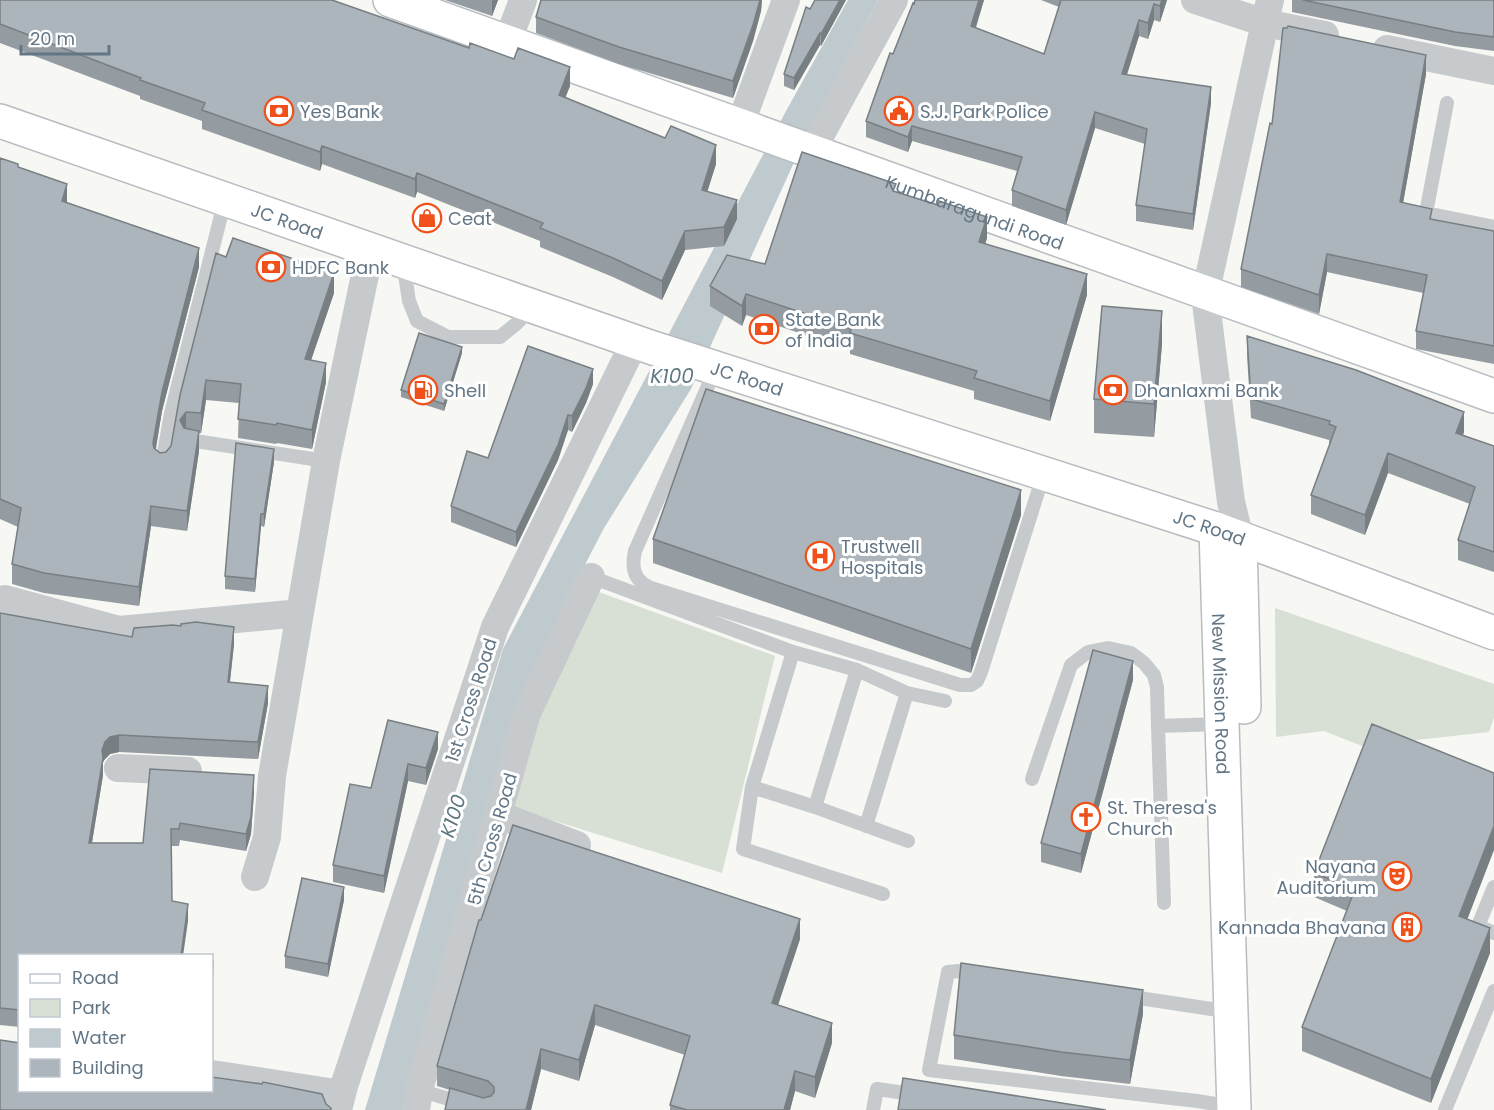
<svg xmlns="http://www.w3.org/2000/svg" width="1494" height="1110" font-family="Poppins,sans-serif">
	<rect width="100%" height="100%" fill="#f7f7f3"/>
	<!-- green -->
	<path fill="#d8dfd4" d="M 596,591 L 775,656 L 722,873 L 513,808 L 537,714 Z
		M 1275,608 L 1494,684 L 1494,717 L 1489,732 L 1362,746 L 1324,731 L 1276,737 Z"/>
	<!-- water -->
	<path fill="#bfcacf" d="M 848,0 L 878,0 L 811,125 L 691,389 L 604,528 L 575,584 L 403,1110 L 365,1110 L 503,649 L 786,111 Z"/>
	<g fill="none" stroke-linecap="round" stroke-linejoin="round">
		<!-- secondary casing -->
		<g stroke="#b8bdc2" stroke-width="36">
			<g id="secondary">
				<path id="s1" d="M 390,0 C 757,135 1125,267 1494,396"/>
				<path id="s2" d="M 1216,529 L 1234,1110"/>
				<path d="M 1240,538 L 1244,707"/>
			</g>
		</g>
		<!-- primary casing -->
		<g stroke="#b7bbbf" stroke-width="36">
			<g id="primary">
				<path id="s3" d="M 0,121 L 653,348 L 1216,529 L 1494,633"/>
			</g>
		</g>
		<!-- lane -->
		<path stroke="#c6cacd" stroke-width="14" d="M 1447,103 L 1426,213 L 1494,227
			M 403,262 L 409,301 L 417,321 L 448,337 L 500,337 L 516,324 L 533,307
			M 716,368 L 635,551 C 631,568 634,581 651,588 L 960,685 L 971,685 L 977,681 L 981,672 L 1044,473
			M 189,440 L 326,461
			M 162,464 L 171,413 L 225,200
			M 591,577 L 793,652 L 857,670 L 907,693 L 945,701
			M 793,652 L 752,787 L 743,849 L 883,894
			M 1158,726 L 1164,903
			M 1032,779 L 1071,665 L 1088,652 L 1108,648 L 1131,653 L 1144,663 L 1154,675 L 1157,687 L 1158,726 L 1222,724
			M 752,787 L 815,807 L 908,841
			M 815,807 L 857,670
			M 866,826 L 907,693
			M 1494,887 L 1478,926 L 1494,933
			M 979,974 L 958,971 L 948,972 L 929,1070 L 1197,1101 L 1234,1107
			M 1126,996 L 1231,1012
			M 419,1090 L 485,1110
			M 873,1110 L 877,1089 L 919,1095
			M 1445,1110 L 1494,991"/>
		<!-- street -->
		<path stroke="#c6cacd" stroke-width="28" d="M 1195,0 L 1265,23 L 1325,35
			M 507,43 L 523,0
			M 1387,49 L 1494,71
			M 739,128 L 786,0
			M 810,154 L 894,0
			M 1240,538 L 1231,502 L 1205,295 L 1270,0
			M 5,599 L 119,630 L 300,613
			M 118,768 L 188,771
			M 499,815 L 577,845
			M 255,877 L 267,837 L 272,776 L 326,461 L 370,251
			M 212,1074 L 342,1094
			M 338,1110 L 344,1086 L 495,627 L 635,341
			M 416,1110 L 419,1090 L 527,713 L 591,577"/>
		<!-- secondary -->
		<use href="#secondary" stroke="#fff" stroke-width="33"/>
		<!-- primary -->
		<use href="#primary" stroke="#fff" stroke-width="33"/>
	</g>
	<!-- wall -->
	<path fill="#949ca1" d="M 0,0 L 570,86 L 565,97 L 716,164 L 707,191 L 737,219 L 724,246 L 685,250 L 662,300 L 613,277 L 540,247 L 540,241 L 417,192 L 415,198 L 322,164 L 320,171 L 202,129 L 202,121 L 140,99 L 140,96 L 0,43 Z
		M 445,0 L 498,0 L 492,16 Z
		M 541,0 L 762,0 L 761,11 L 753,41 L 733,98 L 619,64 L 536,33 L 536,17 Z
		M 815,0 L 846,0 L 821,46 L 820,45 L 794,90 L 784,86 L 784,74 L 810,9 Z
		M 984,0 L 976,28 L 1044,54 L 1059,7 L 1041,0 L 1167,0 L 1160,22 L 1154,20 L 1148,39 L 1139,36 L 1127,75 L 1211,103 L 1193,230 L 1136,221 L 1136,205 L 1145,144 L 1095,128 L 1066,225 L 1012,206 L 1012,190 L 1017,171 L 912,141 L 908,152 L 866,137 L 866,121 L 914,4 Z
		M 1292,0 L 1494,0 L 1494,51 L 1455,46 L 1292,12 Z
		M 1426,74 L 1403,203 L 1432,219 L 1494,231 L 1494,364 L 1416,349 L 1416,331 L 1423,293 L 1327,272 L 1319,314 L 1241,287 L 1241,269 L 1272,124 Z
		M 0,158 L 18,167 L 67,203 L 199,267 L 162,411 L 156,449 L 160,453 L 166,452 L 171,446 L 180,395 L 334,293 L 311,360 L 326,382 L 312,449 L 277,443 L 276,444 L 238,438 L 239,403 L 206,400 L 201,433 L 199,433 L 199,451 L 187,531 L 151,526 L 139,606 L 44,593 L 12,584 L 12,564 L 18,527 L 0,519 Z
		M 896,192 L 987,238 L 985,244 L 1087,295 L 1050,421 L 974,399 L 974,391 L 850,354 L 850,350 L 746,315 L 742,326 L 710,306 L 710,286 L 765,264 Z
		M 1247,336 L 1464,432 L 1463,435 L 1494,446 L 1494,572 L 1458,560 L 1458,540 L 1470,504 L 1388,473 L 1365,535 L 1311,514 L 1311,495 L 1330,444 L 1329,444 L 1329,440 L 1251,418 L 1247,356 Z
		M 1162,344 L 1154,437 L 1094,433 L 1094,399 Z
		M 462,353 L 444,411 L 401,397 L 401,390 Z
		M 593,384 L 586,403 L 572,432 L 568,430 L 558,460 L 516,547 L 451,522 L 451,506 L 488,458 Z
		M 274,462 L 264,527 L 261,526 L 255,592 L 225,589 L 225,576 Z
		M 1021,515 L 971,673 L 653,563 L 653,539 Z
		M 0,613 L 132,637 L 234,644 L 230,682 L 268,703 L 258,759 L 119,752 L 110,754 L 105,759 L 103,762 L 103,775 L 92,843 L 143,843 L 150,769 L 254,792 L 251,834 L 246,851 L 180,840 L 179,846 L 171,846 L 172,901 L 188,921 L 20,956 L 20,1027 L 0,1025 Z
		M 1133,680 L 1081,873 L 1041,862 L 1041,843 Z
		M 388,720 L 438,749 L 426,785 L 408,781 L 384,893 L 333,882 L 333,865 L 371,788 Z
		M 1314,873 L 1467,920 L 1490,953 L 1431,1103 L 1302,1051 L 1302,1027 L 1347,911 L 1314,897 Z
		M 344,900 L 328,977 L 285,968 L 285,956 Z
		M 479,920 L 800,939 L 778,1005 L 832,1043 L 815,1098 L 795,1091 L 790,1110 L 670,1110 L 670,1105 L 685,1055 L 595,1025 L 579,1081 L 541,1069 L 531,1110 L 445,1110 L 450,1090 L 437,1086 L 437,1066 Z
		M 1143,1014 L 1130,1084 L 1061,1076 L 954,1059 L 954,1035 Z"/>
	<!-- shaded-wall -->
	<path fill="#787f83" d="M 492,0 L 498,0 L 492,16 Z
		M 758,0 L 762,0 L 761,11 L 753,41 L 733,98 L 733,81 Z
		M 840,0 L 846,0 L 821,46 L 821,34 Z
		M 979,0 L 984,0 L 971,41 L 971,26 Z
		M 1162,0 L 1167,0 L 1160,22 L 1160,6 Z
		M 1154,4 L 1154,20 L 1148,39 L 1148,23 Z
		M 1139,20 L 1139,36 L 1122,89 L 1122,74 Z
		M 820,33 L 820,45 L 794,90 L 794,78 Z
		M 1426,55 L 1426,74 L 1400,220 L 1400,202 Z
		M 570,67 L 570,86 L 559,114 L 559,95 Z
		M 1211,87 L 1211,103 L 1193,230 L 1193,214 Z
		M 1095,112 L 1095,128 L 1066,225 L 1066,210 Z
		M 912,126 L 912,141 L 908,152 L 908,137 Z
		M 716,145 L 716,164 L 702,209 L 702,190 Z
		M 322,146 L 322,164 L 320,171 L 320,152 Z
		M 417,173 L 417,192 L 415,198 L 415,179 Z
		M 67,184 L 67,204 L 62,201 Z
		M 737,200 L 737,219 L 724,246 L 724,227 Z
		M 987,217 L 987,238 L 979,263 L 979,242 Z
		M 685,231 L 685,250 L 662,300 L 662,281 Z
		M 199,248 L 199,267 L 162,411 L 153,463 L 153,443 L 162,392 Z
		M 1327,254 L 1327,272 L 1319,314 L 1319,295 Z
		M 334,273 L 334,293 L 305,378 L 305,359 Z
		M 1087,274 L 1087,295 L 1050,421 L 1050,401 Z
		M 746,294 L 746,315 L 742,326 L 742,306 Z
		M 1162,311 L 1162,344 L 1154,437 L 1154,404 Z
		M 462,347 L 462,353 L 444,411 L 444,404 Z
		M 326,363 L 326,382 L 312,449 L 312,430 Z
		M 593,369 L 593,384 L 586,403 L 572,432 L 572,416 Z
		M 206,380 L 206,400 L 201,433 L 201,413 Z
		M 186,412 L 186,431 L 180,420 Z
		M 1464,412 L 1464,432 L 1456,453 L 1456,433 Z
		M 568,415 L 568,430 L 558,460 L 516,547 L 516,532 Z
		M 199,431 L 199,451 L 187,531 L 187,511 Z
		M 274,449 L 274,462 L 264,527 L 264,514 Z
		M 1388,453 L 1388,473 L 1365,535 L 1365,515 Z
		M 1021,490 L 1021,515 L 971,673 L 971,649 Z
		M 151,506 L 151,526 L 139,606 L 139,587 Z
		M 261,514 L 261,526 L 255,592 L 255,579 Z
		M 234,627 L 234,644 L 228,698 L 228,682 Z
		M 1133,661 L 1133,680 L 1081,873 L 1081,854 Z
		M 268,686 L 268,703 L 258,759 L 258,742 Z
		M 438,732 L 438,749 L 426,785 L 426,768 Z
		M 119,735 L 119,752 L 110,754 L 105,759 L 103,762 L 103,775 L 89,860 L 89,843 L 102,750 L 105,742 L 110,737 Z
		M 408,764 L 408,781 L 384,893 L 384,876 Z
		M 254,775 L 254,792 L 251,834 L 246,851 L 246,834 Z
		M 1494,826 L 1494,850 L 1459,941 L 1459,916 Z
		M 344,887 L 344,900 L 328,977 L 328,964 Z
		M 188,904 L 188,921 L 183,956 L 181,956 Z
		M 800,919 L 800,939 L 772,1023 L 772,1003 Z
		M 1490,928 L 1490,953 L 1431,1103 L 1431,1079 Z
		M 213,961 L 213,978 L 212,1009 L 212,992 Z
		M 1143,990 L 1143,1014 L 1130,1084 L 1130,1060 Z
		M 595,1005 L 595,1025 L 579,1081 L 579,1060 Z
		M 832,1023 L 832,1043 L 815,1098 L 815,1077 Z
		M 541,1049 L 541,1069 L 531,1110 L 526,1110 Z
		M 795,1071 L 795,1091 L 790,1110 L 784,1110 Z"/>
	<!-- building -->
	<path fill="#acb5bb" stroke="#787f83" stroke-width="1.5" d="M 0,0 L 332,0 L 469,48 L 470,43 L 514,59 L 518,48 L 570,67 L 559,95 L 665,138 L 671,126 L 716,145 L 702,190 L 737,200 L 724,227 L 685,231 L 662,281 L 613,258 L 540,228 L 543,223 L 417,173 L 415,179 L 322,146 L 320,152 L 202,110 L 205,103 L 140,80 L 141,78 L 0,24 Z
		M 541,0 L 760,0 L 753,25 L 733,81 L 619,47 L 536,17 Z
		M 815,0 L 840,0 L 821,34 L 820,33 L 794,78 L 784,74 L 806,7 L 810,9 Z
		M 915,0 L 979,0 L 971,26 L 1044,54 L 1061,0 L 1162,0 L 1160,6 L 1154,4 L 1148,23 L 1139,20 L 1122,74 L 1211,87 L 1193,214 L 1136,205 L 1147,129 L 1095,112 L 1066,210 L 1012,190 L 1022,157 L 912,126 L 908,137 L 866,121 L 890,53 L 893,54 L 913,3 L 914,4 Z
		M 1303,0 L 1494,0 L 1494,37 L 1455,32 Z
		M 1288,26 L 1426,55 L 1400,202 L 1432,209 L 1430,219 L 1494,231 L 1494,346 L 1416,331 L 1427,275 L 1327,254 L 1319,295 L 1241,269 L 1270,123 L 1272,124 L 1283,28 L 1287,28 Z
		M 802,152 L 896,184 L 893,191 L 938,205 L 939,201 L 987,217 L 979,242 L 1087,274 L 1050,401 L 974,378 L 977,371 L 850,333 L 851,329 L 746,294 L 742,306 L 710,286 L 727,255 L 765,264 Z
		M 0,158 L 18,164 L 18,167 L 67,184 L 62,201 L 199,248 L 162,392 L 153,443 L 154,448 L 160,453 L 166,452 L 171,446 L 180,395 L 216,253 L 226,257 L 233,238 L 334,273 L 305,359 L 326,363 L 312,430 L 277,423 L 276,425 L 238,419 L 241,384 L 206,380 L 201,413 L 186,412 L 180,420 L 184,428 L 199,431 L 187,511 L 151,506 L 139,587 L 44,573 L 12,564 L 21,508 L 0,499 Z
		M 1102,306 L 1162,311 L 1154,404 L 1094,399 Z
		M 419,333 L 462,347 L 444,404 L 401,390 Z
		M 1247,336 L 1356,370 L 1464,412 L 1456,433 L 1494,446 L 1494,552 L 1458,540 L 1475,487 L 1388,453 L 1365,515 L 1311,495 L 1336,427 L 1329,424 L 1330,421 L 1251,399 Z
		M 528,346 L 593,369 L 586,388 L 572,416 L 568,415 L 558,445 L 516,532 L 451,506 L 467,451 L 488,458 Z
		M 706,389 L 1021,490 L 971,649 L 653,539 Z
		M 236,443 L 274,449 L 264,514 L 261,514 L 255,579 L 225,576 Z
		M 0,613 L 132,637 L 134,628 L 173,625 L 181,626 L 181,624 L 196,622 L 234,627 L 228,682 L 268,686 L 258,742 L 119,735 L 110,737 L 105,742 L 102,750 L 103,758 L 89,843 L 143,843 L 150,769 L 254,775 L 251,817 L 246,834 L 180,823 L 179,829 L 171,829 L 172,901 L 188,904 L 181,956 L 20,956 L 20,1010 L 0,1008 Z
		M 1093,650 L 1133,661 L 1081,854 L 1041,843 Z
		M 388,720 L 438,732 L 426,768 L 408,764 L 384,876 L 333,865 L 350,784 L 371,788 Z
		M 1372,724 L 1494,773 L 1494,826 L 1459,916 L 1490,928 L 1431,1079 L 1302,1027 L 1355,889 L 1314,873 Z
		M 513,825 L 800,919 L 772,1003 L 832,1023 L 815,1077 L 795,1071 L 784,1110 L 687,1110 L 670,1105 L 690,1036 L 595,1005 L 579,1060 L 541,1049 L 526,1110 L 445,1110 L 450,1088 L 483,1098 L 491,1096 L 494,1092 L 494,1087 L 488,1081 L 437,1066 L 479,920 L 481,920 Z
		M 302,878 L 344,887 L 328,964 L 285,956 Z
		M 212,961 L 213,961 L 212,992 Z
		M 961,963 L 1143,990 L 1130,1060 L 1061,1052 L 954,1035 Z
		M 0,1040 L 20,1043 L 20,1090 L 212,1090 L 212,1077 L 262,1084 L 263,1082 L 322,1094 L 326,1104 L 331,1108 L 331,1110 L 0,1110 Z
		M 903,1078 L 1106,1110 L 898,1110 Z"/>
	<!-- icons -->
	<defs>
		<g id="bank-ring" transform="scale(1.5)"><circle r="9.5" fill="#fff" stroke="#f0501a" stroke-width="1.5"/><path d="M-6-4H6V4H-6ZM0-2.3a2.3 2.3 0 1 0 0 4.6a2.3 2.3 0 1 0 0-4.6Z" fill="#f0501a"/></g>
		<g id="civic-ring" transform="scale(1.5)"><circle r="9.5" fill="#fff" stroke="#f0501a" stroke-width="1.5"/><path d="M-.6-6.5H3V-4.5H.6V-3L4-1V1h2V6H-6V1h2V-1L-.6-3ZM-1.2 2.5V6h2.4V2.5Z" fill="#f0501a"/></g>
		<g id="shop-ring" transform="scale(1.5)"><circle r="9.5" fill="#fff" stroke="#f0501a" stroke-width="1.5"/><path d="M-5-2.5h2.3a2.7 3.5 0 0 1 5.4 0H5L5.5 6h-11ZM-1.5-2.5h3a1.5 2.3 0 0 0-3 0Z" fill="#f0501a"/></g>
		<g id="fuel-ring" transform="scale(1.5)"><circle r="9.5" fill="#fff" stroke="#f0501a" stroke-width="1.5"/><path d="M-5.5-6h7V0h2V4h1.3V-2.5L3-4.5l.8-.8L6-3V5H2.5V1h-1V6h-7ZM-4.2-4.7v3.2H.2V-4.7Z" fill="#f0501a"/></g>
		<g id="hospital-ring" transform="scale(1.5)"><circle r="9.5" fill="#fff" stroke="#f0501a" stroke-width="1.5"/><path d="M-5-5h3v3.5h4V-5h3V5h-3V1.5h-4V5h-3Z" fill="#f0501a"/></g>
		<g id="church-ring" transform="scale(1.5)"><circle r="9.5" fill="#fff" stroke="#f0501a" stroke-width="1.5"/><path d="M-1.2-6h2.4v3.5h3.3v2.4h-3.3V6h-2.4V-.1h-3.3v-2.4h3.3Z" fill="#f0501a"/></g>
		<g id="theatre-ring" transform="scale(1.5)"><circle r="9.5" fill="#fff" stroke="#f0501a" stroke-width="1.5"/><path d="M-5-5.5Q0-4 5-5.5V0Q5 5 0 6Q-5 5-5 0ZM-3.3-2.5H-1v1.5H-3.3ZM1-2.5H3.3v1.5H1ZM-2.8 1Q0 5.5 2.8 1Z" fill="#f0501a"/></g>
		<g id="building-ring" transform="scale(1.5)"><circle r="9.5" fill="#fff" stroke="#f0501a" stroke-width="1.5"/><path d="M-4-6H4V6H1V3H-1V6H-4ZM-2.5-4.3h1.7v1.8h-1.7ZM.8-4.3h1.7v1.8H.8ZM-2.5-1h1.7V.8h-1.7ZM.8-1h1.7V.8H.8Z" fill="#f0501a"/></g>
	</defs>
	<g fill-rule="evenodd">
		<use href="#bank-ring" x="279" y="111"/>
		<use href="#civic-ring" x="899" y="111"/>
		<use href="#shop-ring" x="427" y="218"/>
		<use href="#bank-ring" x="271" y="267"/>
		<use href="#bank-ring" x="764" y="329"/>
		<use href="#fuel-ring" x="423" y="390"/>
		<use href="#bank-ring" x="1113" y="390"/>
		<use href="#hospital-ring" x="820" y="556"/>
		<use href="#church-ring" x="1086" y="817"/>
		<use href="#theatre-ring" x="1397" y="876"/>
		<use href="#building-ring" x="1407" y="927"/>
	</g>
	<g text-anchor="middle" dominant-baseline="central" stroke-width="6" stroke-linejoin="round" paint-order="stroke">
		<!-- poi labels -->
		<g font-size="18" fill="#637686" stroke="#fff" text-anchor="start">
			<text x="300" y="111">Yes Bank</text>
			<text x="920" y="111">S.J. Park Police</text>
			<text x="448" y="218">Ceat</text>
			<text x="292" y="267">HDFC Bank</text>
			<text x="785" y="319">State Bank<tspan x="785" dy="21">of India</tspan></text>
			<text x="444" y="390">Shell</text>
			<text x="1134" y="390">Dhanlaxmi Bank</text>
			<text x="841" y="546">Trustwell<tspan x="841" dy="21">Hospitals</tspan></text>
			<text x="1107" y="807">St. Theresa's<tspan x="1107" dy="21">Church</tspan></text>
			<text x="1376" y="866" text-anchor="end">Nayana<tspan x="1376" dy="21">Auditorium</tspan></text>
			<text x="1386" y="927" text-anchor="end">Kannada Bhavana</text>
		</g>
		<!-- street labels -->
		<g font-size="18" fill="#637686" stroke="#fff">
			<text stroke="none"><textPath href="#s1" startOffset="622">Kumbaragundi Road</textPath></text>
			<text stroke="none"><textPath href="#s3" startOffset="304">JC Road</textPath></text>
			<text stroke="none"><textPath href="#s3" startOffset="790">JC Road</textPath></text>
			<text stroke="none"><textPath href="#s3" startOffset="1276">JC Road</textPath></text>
			<text stroke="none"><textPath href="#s2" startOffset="165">New Mission Road</textPath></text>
			<text transform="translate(471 700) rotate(-72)">1st Cross Road</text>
			<text transform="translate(492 839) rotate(-74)">5th Cross Road</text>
		</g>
		<!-- water labels -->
		<g font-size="20" font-style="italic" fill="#5f7883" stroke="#fff">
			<text x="672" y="376">K100</text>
			<text transform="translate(453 816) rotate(-73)">K100</text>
		</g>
	</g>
	<!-- legend -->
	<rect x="18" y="954" width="195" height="138" fill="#ffffff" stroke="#c1c8cf" stroke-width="1.5"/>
	<rect x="30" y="974" width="30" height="9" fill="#ffffff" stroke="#c1c8cf" stroke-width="1.5"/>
	<text x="72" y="984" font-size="18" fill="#637686">Road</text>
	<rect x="30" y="999" width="30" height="18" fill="#d8dfd4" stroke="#c1c8cf" stroke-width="1.5"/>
	<text x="72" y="1014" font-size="18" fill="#637686">Park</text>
	<rect x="30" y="1029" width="30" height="18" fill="#bfcacf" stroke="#c1c8cf" stroke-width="1.5"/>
	<text x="72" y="1044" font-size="18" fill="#637686">Water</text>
	<rect x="30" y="1059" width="30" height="18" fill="#acb5bb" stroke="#c1c8cf" stroke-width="1.5"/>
	<text x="72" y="1074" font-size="18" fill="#637686">Building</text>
	<!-- scale -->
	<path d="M21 45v9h88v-9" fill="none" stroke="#637686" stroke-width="3"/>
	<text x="30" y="45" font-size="18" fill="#637686" stroke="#ffffff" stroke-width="4.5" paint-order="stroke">20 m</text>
</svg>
